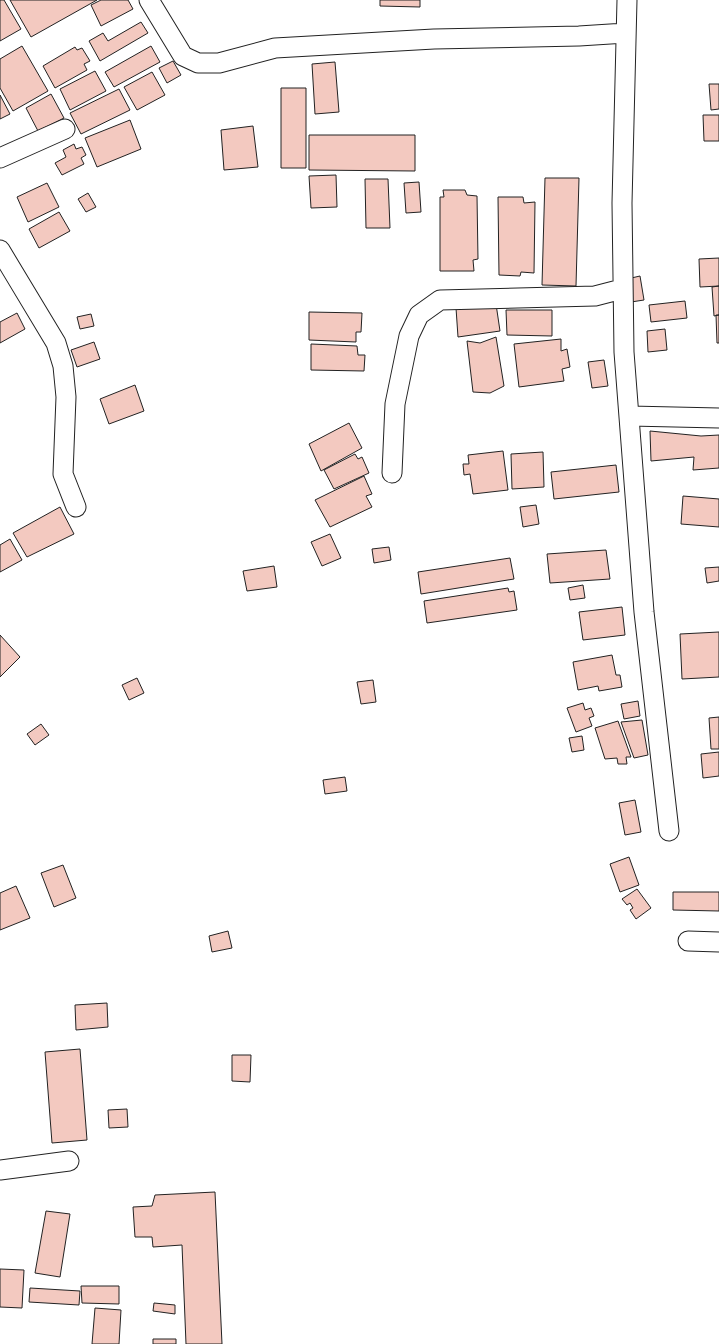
<svg xmlns="http://www.w3.org/2000/svg" width="719" height="1344" font-family="'Golos Text',sans-serif">
	<rect width="100%" height="100%" fill="#fff"/>
	<!-- building -->
	<path fill="#f3c9c0" stroke="#222" d="M 0,0 L 4,0 L 21,29 L 0,41 Z
		M 10,0 L 97,0 L 31,37 Z
		M 101,0 L 128,0 L 133,9 L 101,26 L 91,5 Z
		M 380,0 L 420,0 L 420,7 L 380,6 Z
		M 141,22 L 148,33 L 100,61 L 89,41 L 103,33 L 108,41 Z
		M 22,46 L 48,91 L 13,111 L 0,88 L 0,59 Z
		M 151,46 L 160,62 L 114,87 L 105,72 Z
		M 75,47 L 77,50 L 82,48 L 90,61 L 84,64 L 87,70 L 55,88 L 43,66 Z
		M 173,61 L 181,75 L 167,83 L 159,68 Z
		M 335,62 L 339,112 L 315,114 L 312,64 Z
		M 95,71 L 106,91 L 70,110 L 60,89 Z
		M 152,72 L 165,95 L 137,110 L 124,87 Z
		M 709,84 L 719,84 L 719,109 L 711,110 Z
		M 281,88 L 306,88 L 306,168 L 281,168 Z
		M 119,89 L 130,110 L 81,134 L 70,113 Z
		M 51,94 L 64,118 L 38,131 L 26,108 Z
		M 0,95 L 10,114 L 0,119 Z
		M 703,115 L 719,115 L 719,141 L 704,141 Z
		M 130,120 L 141,149 L 97,167 L 85,138 Z
		M 253,126 L 258,167 L 224,170 L 221,130 Z
		M 309,135 L 415,135 L 415,171 L 309,170 Z
		M 74,144 L 76,149 L 82,147 L 86,155 L 81,158 L 84,164 L 62,175 L 55,163 L 66,157 L 63,150 Z
		M 336,175 L 337,207 L 311,208 L 309,176 Z
		M 545,178 L 579,178 L 576,286 L 542,285 Z
		M 365,179 L 388,179 L 390,228 L 366,228 Z
		M 419,182 L 421,212 L 406,213 L 404,183 Z
		M 47,183 L 59,207 L 28,222 L 17,197 Z
		M 443,190 L 465,190 L 467,195 L 477,196 L 478,259 L 473,260 L 474,271 L 440,271 L 440,197 L 444,197 Z
		M 88,193 L 96,207 L 86,212 L 78,199 Z
		M 498,197 L 523,197 L 524,203 L 535,202 L 534,273 L 521,272 L 520,276 L 499,275 Z
		M 59,212 L 70,231 L 39,248 L 29,229 Z
		M 719,258 L 719,286 L 700,287 L 699,259 Z
		M 640,276 L 644,300 L 631,302 L 627,279 Z
		M 719,286 L 719,315 L 714,316 L 712,287 Z
		M 685,301 L 687,318 L 651,322 L 649,305 Z
		M 496,304 L 500,331 L 458,337 L 456,308 Z
		M 506,310 L 552,310 L 552,336 L 507,335 Z
		M 309,312 L 362,313 L 361,332 L 356,332 L 356,342 L 309,340 Z
		M 17,313 L 25,329 L 0,343 L 0,322 Z
		M 91,314 L 94,326 L 80,329 L 77,317 Z
		M 716,315 L 719,315 L 719,343 L 717,343 Z
		M 665,329 L 667,350 L 648,352 L 647,331 Z
		M 496,337 L 504,386 L 490,393 L 473,392 L 467,341 L 480,343 Z
		M 561,339 L 561,351 L 567,349 L 570,367 L 562,369 L 564,381 L 519,387 L 514,344 Z
		M 94,342 L 100,359 L 77,367 L 71,350 Z
		M 311,344 L 357,346 L 358,355 L 365,355 L 364,371 L 311,370 Z
		M 604,360 L 608,386 L 592,388 L 588,362 Z
		M 135,385 L 144,411 L 109,424 L 100,399 Z
		M 349,423 L 362,448 L 321,471 L 309,444 Z
		M 650,431 L 701,436 L 719,435 L 719,468 L 693,470 L 694,457 L 651,461 Z
		M 503,451 L 508,490 L 473,494 L 470,474 L 464,475 L 463,464 L 469,464 L 468,455 Z
		M 543,452 L 544,487 L 512,489 L 511,454 Z
		M 355,454 L 358,459 L 362,457 L 369,473 L 334,489 L 324,470 Z
		M 616,465 L 619,492 L 554,499 L 551,472 Z
		M 364,476 L 372,494 L 366,496 L 372,507 L 330,527 L 315,500 Z
		M 683,496 L 719,499 L 719,527 L 681,524 Z
		M 536,505 L 539,524 L 523,527 L 520,507 Z
		M 60,507 L 74,534 L 27,557 L 13,533 Z
		M 330,534 L 341,558 L 322,566 L 311,542 Z
		M 10,539 L 22,560 L 0,572 L 0,545 Z
		M 389,547 L 391,560 L 374,563 L 372,549 Z
		M 606,550 L 610,579 L 550,583 L 547,554 Z
		M 510,558 L 514,579 L 421,594 L 418,572 Z
		M 274,566 L 277,587 L 247,591 L 243,571 Z
		M 719,567 L 719,581 L 707,583 L 705,568 Z
		M 583,585 L 585,598 L 570,600 L 568,588 Z
		M 508,588 L 509,592 L 514,591 L 517,610 L 427,623 L 424,601 Z
		M 622,607 L 625,635 L 583,640 L 579,612 Z
		M 719,632 L 719,677 L 682,679 L 680,634 Z
		M 0,635 L 20,657 L 0,677 Z
		M 612,655 L 616,675 L 620,675 L 622,687 L 599,691 L 598,686 L 578,690 L 573,662 Z
		M 137,678 L 144,693 L 129,700 L 122,685 Z
		M 373,680 L 376,702 L 361,704 L 357,682 Z
		M 638,701 L 640,716 L 624,719 L 621,704 Z
		M 583,703 L 585,710 L 591,708 L 594,716 L 589,718 L 592,726 L 576,732 L 567,708 Z
		M 719,717 L 719,749 L 711,749 L 709,718 Z
		M 642,720 L 648,755 L 634,758 L 621,722 Z
		M 618,721 L 631,757 L 626,757 L 627,764 L 618,764 L 617,758 L 605,759 L 595,728 Z
		M 41,724 L 49,735 L 35,745 L 27,734 Z
		M 582,736 L 584,750 L 572,752 L 569,738 Z
		M 719,752 L 719,776 L 703,778 L 701,754 Z
		M 345,777 L 347,791 L 325,794 L 323,780 Z
		M 635,800 L 641,832 L 625,835 L 619,803 Z
		M 629,857 L 639,885 L 620,892 L 610,864 Z
		M 63,865 L 76,898 L 54,907 L 41,873 Z
		M 16,886 L 30,918 L 0,930 L 0,893 Z
		M 637,889 L 651,908 L 636,919 L 630,910 L 633,908 L 630,903 L 627,905 L 622,899 Z
		M 673,892 L 719,892 L 719,911 L 673,910 Z
		M 228,931 L 232,948 L 212,952 L 209,936 Z
		M 107,1003 L 108,1027 L 76,1030 L 75,1005 Z
		M 80,1049 L 87,1140 L 52,1143 L 45,1052 Z
		M 232,1055 L 251,1055 L 250,1082 L 232,1081 Z
		M 127,1109 L 128,1127 L 109,1128 L 108,1110 Z
		M 215,1192 L 222,1344 L 186,1344 L 182,1245 L 153,1247 L 152,1237 L 135,1237 L 133,1207 L 152,1206 L 155,1195 Z
		M 46,1211 L 70,1214 L 60,1277 L 35,1273 Z
		M 0,1269 L 24,1270 L 22,1308 L 0,1307 Z
		M 81,1286 L 119,1286 L 119,1304 L 82,1303 Z
		M 30,1288 L 80,1291 L 79,1305 L 29,1302 Z
		M 154,1303 L 175,1305 L 175,1314 L 153,1311 Z
		M 95,1308 L 121,1310 L 119,1344 L 92,1344 Z
		M 153,1339 L 176,1339 L 176,1344 L 153,1344 Z"/>
	<g fill="none" stroke-linecap="round" stroke-linejoin="round">
		<!-- street casing -->
		<g stroke="#222" stroke-width="21">
			<path id="street" d="M 149,0 L 183,56 L 198,63 L 219,63 L 275,48 L 434,39 L 579,36 L 626,33
				M 627,0 L 622,203 L 624,352 L 644,612 L 669,831
				M 0,158 L 65,129
				M 0,250 L 56,343 L 63,366 L 66,397 L 63,474 L 76,507
				M 630,416 L 719,418
				M 392,473 L 395,404 L 409,336 L 419,315 L 440,300 L 595,296 L 622,289
				M 688,941 L 719,942
				M 0,1170 L 69,1161"/>
		</g>
		<!-- street -->
		<use href="#street" stroke="#fff" stroke-width="19"/>
	</g>
</svg>
